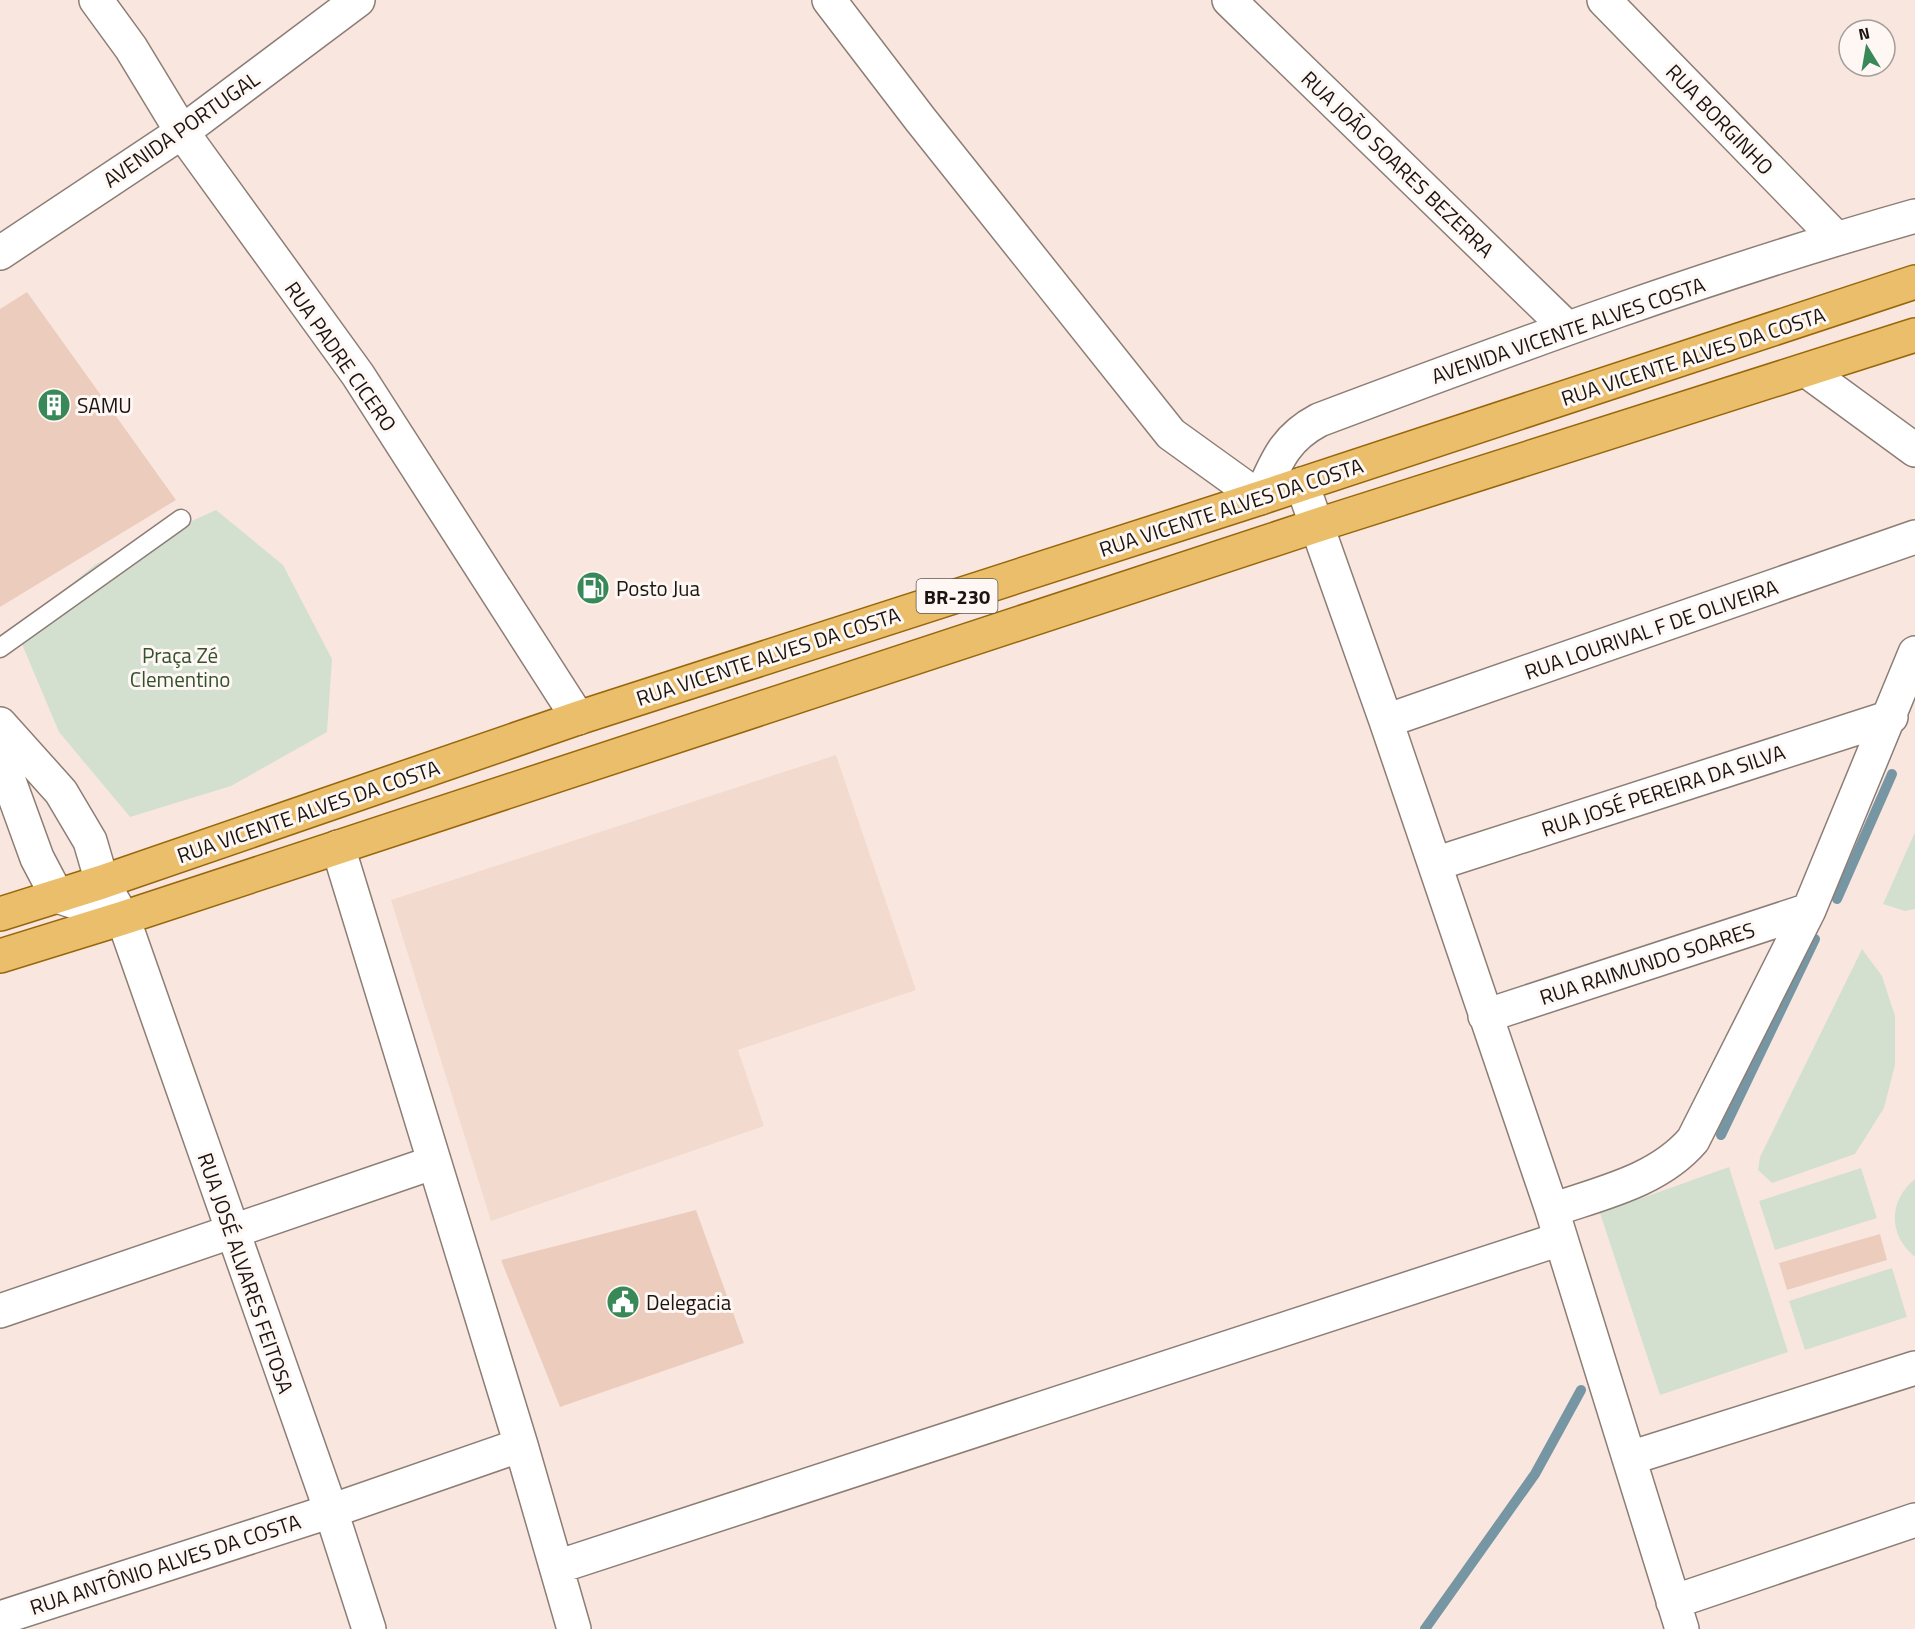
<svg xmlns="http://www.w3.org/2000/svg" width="1915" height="1629" font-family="'Titillium Web',sans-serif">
	<rect width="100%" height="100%" fill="#f9e7df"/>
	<!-- built -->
	<path fill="#f3dace" d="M 836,755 L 916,990 L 738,1050 L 764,1126 L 491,1221 L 391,900 Z"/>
	<!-- green -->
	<path fill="#d3e0d0" d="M 216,510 L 283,565 L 332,659 L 327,732 L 231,786 L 130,817 L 59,732 L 16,630 L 96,564 Z
		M 1915,832 L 1915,909 L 1905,911 L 1883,904 Z
		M 1862,949 L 1882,976 L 1895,1016 L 1895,1065 L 1884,1108 L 1855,1154 L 1772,1183 L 1758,1170 L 1760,1157 Z
		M 1729,1167 L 1788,1352 L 1660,1395 L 1600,1213 Z
		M 1861,1168 L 1877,1218 L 1775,1250 L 1759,1201 Z
		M 1915,1179 L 1915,1257 C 1888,1235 1888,1201 1915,1179 Z
		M 1892,1268 L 1907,1317 L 1805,1350 L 1789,1301 Z"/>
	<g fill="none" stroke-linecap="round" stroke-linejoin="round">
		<!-- stream -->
		<path stroke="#7796a4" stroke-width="10" d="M 1837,899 L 1892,774
			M 1721,1135 L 1815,939
			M 1425,1629 L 1535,1474 L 1581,1390"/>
	</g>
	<!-- building -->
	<path fill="#eccdbd" d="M 27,292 L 176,500 L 0,607 L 0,309 Z
		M 696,1210 L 744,1343 L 560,1407 L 501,1260 Z
		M 1880,1234 L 1887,1260 L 1787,1290 L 1779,1263 Z"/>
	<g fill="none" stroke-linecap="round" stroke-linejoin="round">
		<!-- lane casing -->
		<g stroke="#8c7d75" stroke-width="21">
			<path id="lane" d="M 0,648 L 181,519"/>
		</g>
		<!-- street casing -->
		<g stroke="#8c7d75" stroke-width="36">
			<path id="street" d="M 96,0 L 131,48 L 182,132 L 358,375 L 578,718
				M 829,0 L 920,119 L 1171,434 L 1260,498 C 1276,463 1283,439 1319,420 C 1516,346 1713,273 1915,216
				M 1229,0 L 1566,327
				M 1604,0 L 1836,238
				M 0,253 L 182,132 L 358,0
				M 1807,371 L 1915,450
				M 1302,484 L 1386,721 L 1552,1210 L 1682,1629
				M 1386,721 L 1915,537
				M 0,724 L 61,792 L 90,841 L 102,882 L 123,918 L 331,1511 L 369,1629
				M 0,756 L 37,858 L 57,896 L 123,918
				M 338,847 L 521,1445 L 574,1629
				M 1435,864 L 1891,717
				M 1485,1016 L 1809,910
				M 1552,1210 C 1601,1193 1658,1181 1693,1140 L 1809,910 L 1915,653
				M 0,1311 L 432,1163
				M 1630,1458 L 1915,1368
				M 557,1567 L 1560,1239
				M 1673,1602 L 1915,1520
				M 0,1618 L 331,1511 L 521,1445"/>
		</g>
		<!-- primary casing -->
		<g stroke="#98660b" stroke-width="36">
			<path id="primary" d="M 0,914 L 102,882 L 578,718 L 1260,498 L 1915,282
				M 0,956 L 123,918 L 1318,525 L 1915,335"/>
		</g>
		<!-- lane -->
		<use href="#lane" stroke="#fff" stroke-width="18"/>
		<!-- street -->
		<use href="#street" stroke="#fff" stroke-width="33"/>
		<!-- primary -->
		<use href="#primary" stroke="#eabe6a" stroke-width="33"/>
	</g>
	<!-- icons -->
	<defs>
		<g id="building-disc" transform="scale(1.725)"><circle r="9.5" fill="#398858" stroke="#fef7f4"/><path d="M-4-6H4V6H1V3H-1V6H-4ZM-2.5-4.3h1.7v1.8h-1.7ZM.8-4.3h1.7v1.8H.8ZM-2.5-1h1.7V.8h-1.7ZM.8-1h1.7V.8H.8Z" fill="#fff"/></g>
		<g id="fuel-disc" transform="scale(1.725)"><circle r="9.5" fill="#398858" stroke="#fef7f4"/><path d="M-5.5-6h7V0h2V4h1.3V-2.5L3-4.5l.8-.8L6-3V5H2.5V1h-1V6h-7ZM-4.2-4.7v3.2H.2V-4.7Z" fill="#fff"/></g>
		<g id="civic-disc" transform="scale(1.725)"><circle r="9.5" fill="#398858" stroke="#fef7f4"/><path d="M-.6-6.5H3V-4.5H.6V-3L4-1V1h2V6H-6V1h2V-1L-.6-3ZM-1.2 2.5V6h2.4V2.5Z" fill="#fff"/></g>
	</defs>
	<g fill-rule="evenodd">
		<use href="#building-disc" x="54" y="405"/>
		<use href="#fuel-disc" x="593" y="588"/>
		<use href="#civic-disc" x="623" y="1302"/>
	</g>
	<g text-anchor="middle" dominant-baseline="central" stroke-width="6" stroke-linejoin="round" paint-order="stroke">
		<!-- shield labels -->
		<rect fill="#fef7f4" stroke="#5f5956" stroke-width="1.5" x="916.5" y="579" width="81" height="34" rx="4.5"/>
		<g font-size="20" font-weight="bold" fill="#1b1512">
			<text x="957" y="596">BR-230</text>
		</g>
		<!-- street labels -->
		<g font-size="21" fill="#1b1512" stroke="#fef7f4">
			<text transform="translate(1720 119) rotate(46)">RUA BORGINHO</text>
			<text transform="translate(181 129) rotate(-35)">AVENIDA PORTUGAL</text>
			<text transform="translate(1398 164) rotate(44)">RUA JOÃO SOARES BEZERRA</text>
			<text transform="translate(1568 330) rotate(-19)">AVENIDA VICENTE ALVES COSTA</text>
			<text transform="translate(341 356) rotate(55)">RUA PADRE CICERO</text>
			<text transform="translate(1693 356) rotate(-18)">RUA VICENTE ALVES DA COSTA</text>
			<text transform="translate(1231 507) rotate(-18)">RUA VICENTE ALVES DA COSTA</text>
			<text transform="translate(1651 629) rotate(-19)">RUA LOURIVAL F DE OLIVEIRA</text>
			<text transform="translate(768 656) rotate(-18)">RUA VICENTE ALVES DA COSTA</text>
			<text transform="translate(1663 790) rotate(-18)">RUA JOSÉ PEREIRA DA SILVA</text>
			<text transform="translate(308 811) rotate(-19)">RUA VICENTE ALVES DA COSTA</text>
			<text transform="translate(1647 963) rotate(-18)">RUA RAIMUNDO SOARES</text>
			<text transform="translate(246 1273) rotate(71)">RUA JOSÉ ALVARES FEITOSA</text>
			<text transform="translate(165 1564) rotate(-18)">RUA ANTÔNIO ALVES DA COSTA</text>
		</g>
		<!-- poi labels -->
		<g font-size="21" fill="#1b1512" stroke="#fef7f4" text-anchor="start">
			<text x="77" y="405">SAMU</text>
			<text x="616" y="588">Posto Jua</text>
			<text x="646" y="1302">Delegacia</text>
		</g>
		<!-- park labels -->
		<g font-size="21" fill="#32512c" stroke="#fef7f4">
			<text x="180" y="655">Praça Zé<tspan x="180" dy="24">Clementino</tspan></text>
		</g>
	</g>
	<!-- north arrow -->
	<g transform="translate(1867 48) rotate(349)"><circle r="28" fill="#fef7f4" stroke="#a39d9a" stroke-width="1.5"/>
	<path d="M0-4.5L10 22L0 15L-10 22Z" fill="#398858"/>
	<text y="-9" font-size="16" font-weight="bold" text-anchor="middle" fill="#1b1512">N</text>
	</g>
</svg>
